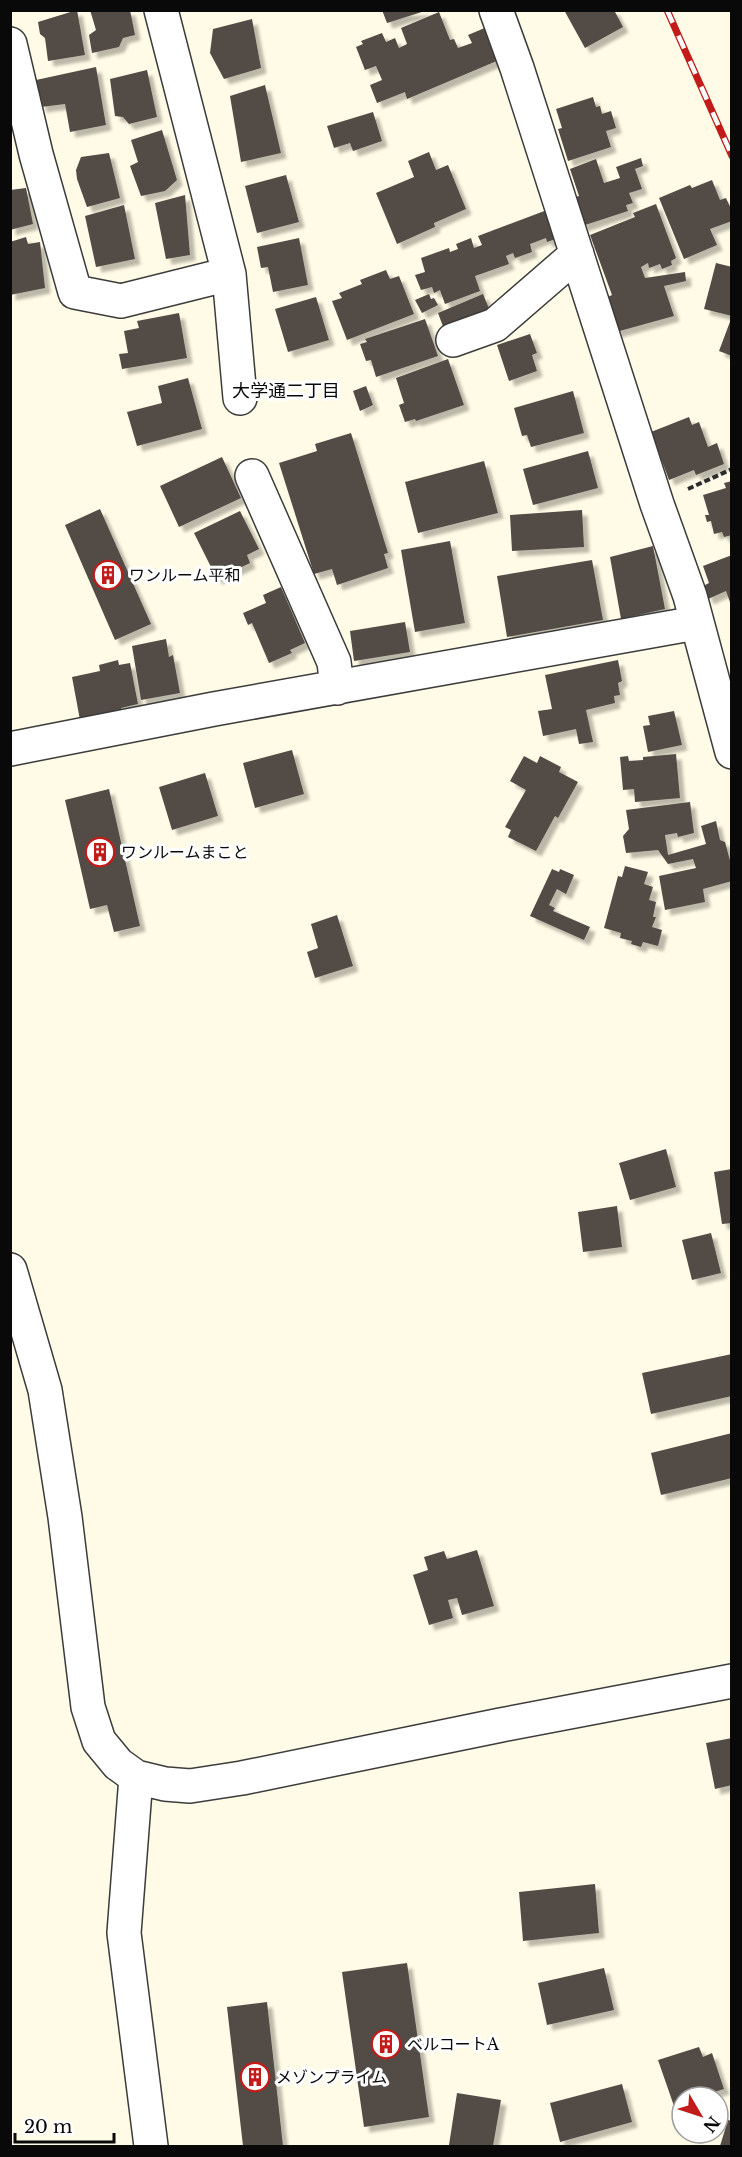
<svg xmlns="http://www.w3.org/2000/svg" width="742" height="2157" font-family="'Libre Baskerville','Noto Sans JP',serif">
	<defs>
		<filter id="shadow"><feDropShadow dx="5.5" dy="5.5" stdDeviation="1.5" flood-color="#0004"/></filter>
	</defs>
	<rect width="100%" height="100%" fill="#fffbe6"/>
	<!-- building -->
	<path fill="#534b45" filter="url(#shadow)" d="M 77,10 L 85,55 L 48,61 L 45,38 L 40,34 L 38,22 Z
		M 90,10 L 130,10 L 135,35 L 123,38 L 119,47 L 92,53 L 89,35 L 96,30 Z
		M 382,10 L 425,10 L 425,11 L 387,23 Z
		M 564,10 L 614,10 L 623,27 L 585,48 Z
		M 439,12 L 450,40 L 454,39 L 458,48 L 472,43 L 468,35 L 487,27 L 499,60 L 407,99 L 405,92 L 377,103 L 370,85 L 382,80 L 376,66 L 365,70 L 356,47 L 363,44 L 361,41 L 382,33 L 386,42 L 395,38 L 399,48 L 407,44 L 401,28 Z
		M 252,19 L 261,68 L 224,79 L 210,53 L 213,29 Z
		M 96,67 L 106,125 L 70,132 L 65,104 L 41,107 L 36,80 Z
		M 147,70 L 157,117 L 129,124 L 123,117 L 115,116 L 110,79 Z
		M 265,85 L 281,153 L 241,162 L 230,96 Z
		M 593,97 L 596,107 L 600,106 L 602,114 L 611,111 L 616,128 L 606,131 L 611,147 L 568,161 L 558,129 L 562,128 L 556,109 Z
		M 373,112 L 382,141 L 353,151 L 350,143 L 334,148 L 327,126 Z
		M 162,130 L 177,180 L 165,191 L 141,196 L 130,166 L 138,162 L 131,140 Z
		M 429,152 L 436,170 L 448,165 L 466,209 L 434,223 L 435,227 L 397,244 L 376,193 L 414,177 L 408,161 Z
		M 109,153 L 120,198 L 87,207 L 77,179 L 76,170 L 81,157 Z
		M 641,158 L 643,166 L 635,169 L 642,189 L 629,193 L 633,203 L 626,205 L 628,211 L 582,226 L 572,198 L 579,196 L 570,169 L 596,159 L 604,183 L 620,178 L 616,167 Z
		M 286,175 L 299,222 L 257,233 L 245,186 Z
		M 712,180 L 720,200 L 726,198 L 732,211 L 732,221 L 710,229 L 717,245 L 684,259 L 659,198 L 690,185 L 692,188 Z
		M 26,188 L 33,224 L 10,230 L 10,190 Z
		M 185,195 L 190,255 L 166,259 L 155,203 Z
		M 656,204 L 676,258 L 671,261 L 672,265 L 662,269 L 660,264 L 649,268 L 648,263 L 641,267 L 645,278 L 685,272 L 686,281 L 664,286 L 674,316 L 616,332 L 603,299 L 612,295 L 590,235 L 635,217 L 633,213 Z
		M 124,205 L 135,259 L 96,267 L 85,216 Z
		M 547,210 L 558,238 L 547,242 L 546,238 L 530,244 L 532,252 L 515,258 L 513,253 L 506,256 L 509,264 L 475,276 L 480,291 L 445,304 L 440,290 L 434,293 L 432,287 L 421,290 L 415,275 L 425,272 L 421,258 L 449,248 L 450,252 L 458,249 L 456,244 L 471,238 L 474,248 L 482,245 L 478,236 Z
		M 26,237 L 28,244 L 40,242 L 45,288 L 10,295 L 10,242 Z
		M 299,238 L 308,285 L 273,292 L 268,267 L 261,268 L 257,247 Z
		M 716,263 L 732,267 L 732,316 L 704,309 Z
		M 386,270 L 390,279 L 399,276 L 414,314 L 347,340 L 332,301 L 342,298 L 339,293 L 362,284 L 360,280 Z
		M 429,294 L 431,299 L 434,298 L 438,305 L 422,313 L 415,300 Z
		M 483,294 L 490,311 L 444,329 L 438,313 Z
		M 316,297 L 329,340 L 288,352 L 275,309 Z
		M 179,313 L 187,358 L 122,369 L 119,354 L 128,353 L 124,331 L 139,328 L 137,321 Z
		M 425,319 L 438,356 L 376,377 L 371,360 L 366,361 L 360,344 L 367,342 L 365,339 Z
		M 731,319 L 732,319 L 732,356 L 719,351 Z
		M 530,334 L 537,353 L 532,355 L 537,371 L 509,381 L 497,345 Z
		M 448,359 L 464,405 L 416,421 L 415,419 L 405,422 L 399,405 L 404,403 L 396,378 Z
		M 188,378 L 202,429 L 137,446 L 127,412 L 162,403 L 158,386 Z
		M 366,386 L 373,405 L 360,411 L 353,391 Z
		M 573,391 L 584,433 L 531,447 L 527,435 L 522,436 L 514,408 Z
		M 689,417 L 692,425 L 699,422 L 708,447 L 717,443 L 724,464 L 696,475 L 694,470 L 669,480 L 651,432 Z
		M 351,433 L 388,553 L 384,554 L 388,568 L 337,585 L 332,569 L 314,574 L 279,463 L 317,451 L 315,444 Z
		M 588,451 L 598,488 L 533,505 L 523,469 Z
		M 222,457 L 241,498 L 179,527 L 160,486 Z
		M 484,461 L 498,513 L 418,533 L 405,482 Z
		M 732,481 L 732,535 L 724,537 L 722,532 L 714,534 L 711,521 L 707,522 L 705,515 L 709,515 L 703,495 L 726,488 L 724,483 Z
		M 100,509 L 151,624 L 115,640 L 65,525 Z
		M 582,510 L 584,547 L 512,551 L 510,515 Z
		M 240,511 L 259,549 L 247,555 L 250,563 L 217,579 L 194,533 Z
		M 450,541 L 465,623 L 415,632 L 401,550 Z
		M 653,546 L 665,609 L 621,619 L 610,557 Z
		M 732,555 L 731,605 L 726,591 L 708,599 L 703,586 L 709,583 L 703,566 Z
		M 592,560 L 603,620 L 507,637 L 497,576 Z
		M 281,587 L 305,643 L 290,650 L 292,653 L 269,663 L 252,623 L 248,625 L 243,613 L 266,603 L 263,595 Z
		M 405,622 L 410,652 L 354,661 L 350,631 Z
		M 166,639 L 169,657 L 173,655 L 180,693 L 141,700 L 132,646 Z
		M 118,660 L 119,665 L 130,663 L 138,704 L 121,708 L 122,712 L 80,720 L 72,677 L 100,671 L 99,665 Z
		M 618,660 L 622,681 L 618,683 L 620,695 L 614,696 L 615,703 L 586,710 L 593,742 L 579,744 L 576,729 L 543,736 L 538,711 L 552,709 L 545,675 Z
		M 674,711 L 682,745 L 648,752 L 643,726 L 650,725 L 648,716 Z
		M 292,750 L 304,794 L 255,808 L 243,763 Z
		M 676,754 L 680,798 L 635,802 L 634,789 L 623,790 L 620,757 L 628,756 L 629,761 L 643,760 L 643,757 Z
		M 524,756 L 537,763 L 540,756 L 561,767 L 559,772 L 578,782 L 558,818 L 555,816 L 536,851 L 508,837 L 511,830 L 505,827 L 526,790 L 510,781 Z
		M 205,773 L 218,816 L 172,830 L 159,787 Z
		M 109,789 L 140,926 L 114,932 L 107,905 L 90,909 L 65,800 Z
		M 690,802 L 694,833 L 678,837 L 677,833 L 665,835 L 668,855 L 706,844 L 701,826 L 716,821 L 720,840 L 725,842 L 732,868 L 732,881 L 703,889 L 705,902 L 665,910 L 659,876 L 696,868 L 693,859 L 668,864 L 658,850 L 626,853 L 623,836 L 629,829 L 626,810 Z
		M 625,866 L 648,872 L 644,884 L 653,887 L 649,900 L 656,902 L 653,917 L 656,917 L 652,927 L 662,930 L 658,946 L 643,942 L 641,947 L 631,944 L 632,941 L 620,938 L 621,933 L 604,928 L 618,876 L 622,877 Z
		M 552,869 L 559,872 L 560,869 L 574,875 L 566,894 L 557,889 L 549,905 L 555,908 L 553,911 L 590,927 L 584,940 L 530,916 Z
		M 337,915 L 353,966 L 315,978 L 307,952 L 318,948 L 311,924 Z
		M 666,1149 L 676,1187 L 630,1200 L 619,1163 Z
		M 732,1169 L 732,1223 L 722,1224 L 714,1172 Z
		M 617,1206 L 622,1247 L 583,1252 L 578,1212 Z
		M 711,1233 L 721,1273 L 692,1280 L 682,1240 Z
		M 732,1354 L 732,1396 L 651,1414 L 642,1373 Z
		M 732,1433 L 732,1478 L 661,1495 L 651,1453 Z
		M 477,1550 L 494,1606 L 462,1615 L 457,1598 L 448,1600 L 453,1618 L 429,1625 L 413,1575 L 428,1570 L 424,1557 L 444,1551 L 447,1559 Z
		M 732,1738 L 732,1785 L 715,1789 L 706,1743 Z
		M 595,1884 L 599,1933 L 523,1941 L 519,1892 Z
		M 407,1963 L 429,2117 L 364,2127 L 342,1972 Z
		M 604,1968 L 614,2010 L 547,2025 L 538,1983 Z
		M 267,2002 L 283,2146 L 243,2146 L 227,2007 Z
		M 699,2047 L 703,2057 L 712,2053 L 724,2089 L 699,2097 L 682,2097 L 682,2103 L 674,2106 L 658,2060 Z
		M 622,2084 L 632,2122 L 560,2142 L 550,2103 Z
		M 457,2093 L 501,2100 L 493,2146 L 449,2145 Z
		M 728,2120 L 732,2121 L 732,2146 L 720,2146 Z"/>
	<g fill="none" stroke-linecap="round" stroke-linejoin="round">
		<!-- minor casing -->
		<g stroke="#3c3c3c" stroke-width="36">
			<path id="minor" d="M 161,10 L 229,274 L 240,398
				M 496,10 L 517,68 L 657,504 L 690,596 L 732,752
				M 10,44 L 36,154 L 75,292 L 121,301 L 229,274
				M 453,340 L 495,325 L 577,254
				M 252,476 L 334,662 L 337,688
				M 10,749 L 214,709 L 696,623
				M 10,1270 L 45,1390 L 65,1517 L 88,1707 L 99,1741 L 118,1764 L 136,1777 L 165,1784 L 190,1786 L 242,1778 L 501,1725 L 732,1681
				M 136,1777 L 124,1933 L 151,2146"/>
		</g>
		<!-- path -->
		<path stroke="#2b2b2b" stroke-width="4" stroke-dasharray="6 3" stroke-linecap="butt" d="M 688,489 L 732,469"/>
		<!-- minor -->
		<use href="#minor" stroke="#fff" stroke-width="33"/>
		<!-- rail casing -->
		<g stroke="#c11b1a" stroke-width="7">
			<path id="rail" d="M 667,10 L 732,156"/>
		</g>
		<!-- rail -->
		<use href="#rail" stroke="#fff" stroke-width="4.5" stroke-dasharray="14" stroke-linecap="butt"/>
	</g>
	<!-- icons -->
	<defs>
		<g id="building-ring" transform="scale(1.5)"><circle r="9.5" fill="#fff" stroke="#c11b1a" stroke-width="1.5"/><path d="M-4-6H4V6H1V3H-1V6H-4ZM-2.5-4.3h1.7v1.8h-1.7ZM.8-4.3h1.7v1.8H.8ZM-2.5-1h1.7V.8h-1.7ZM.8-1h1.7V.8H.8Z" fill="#c11b1a"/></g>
	</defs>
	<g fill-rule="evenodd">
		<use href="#building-ring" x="108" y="575"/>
		<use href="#building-ring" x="100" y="852"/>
		<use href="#building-ring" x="386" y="2044"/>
		<use href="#building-ring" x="255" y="2077"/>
	</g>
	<g text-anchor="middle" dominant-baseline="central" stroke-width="6" stroke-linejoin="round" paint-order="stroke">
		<!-- poi labels -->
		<g font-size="16" fill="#090909" stroke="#fff" text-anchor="start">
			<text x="129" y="575">ワンルーム平和</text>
			<text x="121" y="852">ワンルームまこと</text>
			<text x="407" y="2044">ベルコートA</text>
			<text x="276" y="2077">メゾンプライム</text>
		</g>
		<!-- neighbourhood labels -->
		<g font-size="18" fill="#090909" stroke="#fff">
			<text x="286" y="391">大学通二丁目</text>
		</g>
	</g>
	<!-- border -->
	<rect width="742" height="2157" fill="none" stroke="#090909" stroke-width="24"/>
	<!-- north arrow -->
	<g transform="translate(700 2115) rotate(129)"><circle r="28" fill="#ffffff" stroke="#9d9d9d" stroke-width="1.5"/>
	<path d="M0-4.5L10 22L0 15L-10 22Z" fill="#c11b1a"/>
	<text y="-9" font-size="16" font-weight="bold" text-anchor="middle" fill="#090909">N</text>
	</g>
	<!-- scale -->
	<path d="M15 2133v9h99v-9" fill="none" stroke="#090909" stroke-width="3"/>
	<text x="24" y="2133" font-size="18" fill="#090909" stroke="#ffffff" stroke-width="4.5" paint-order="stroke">20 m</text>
</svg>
